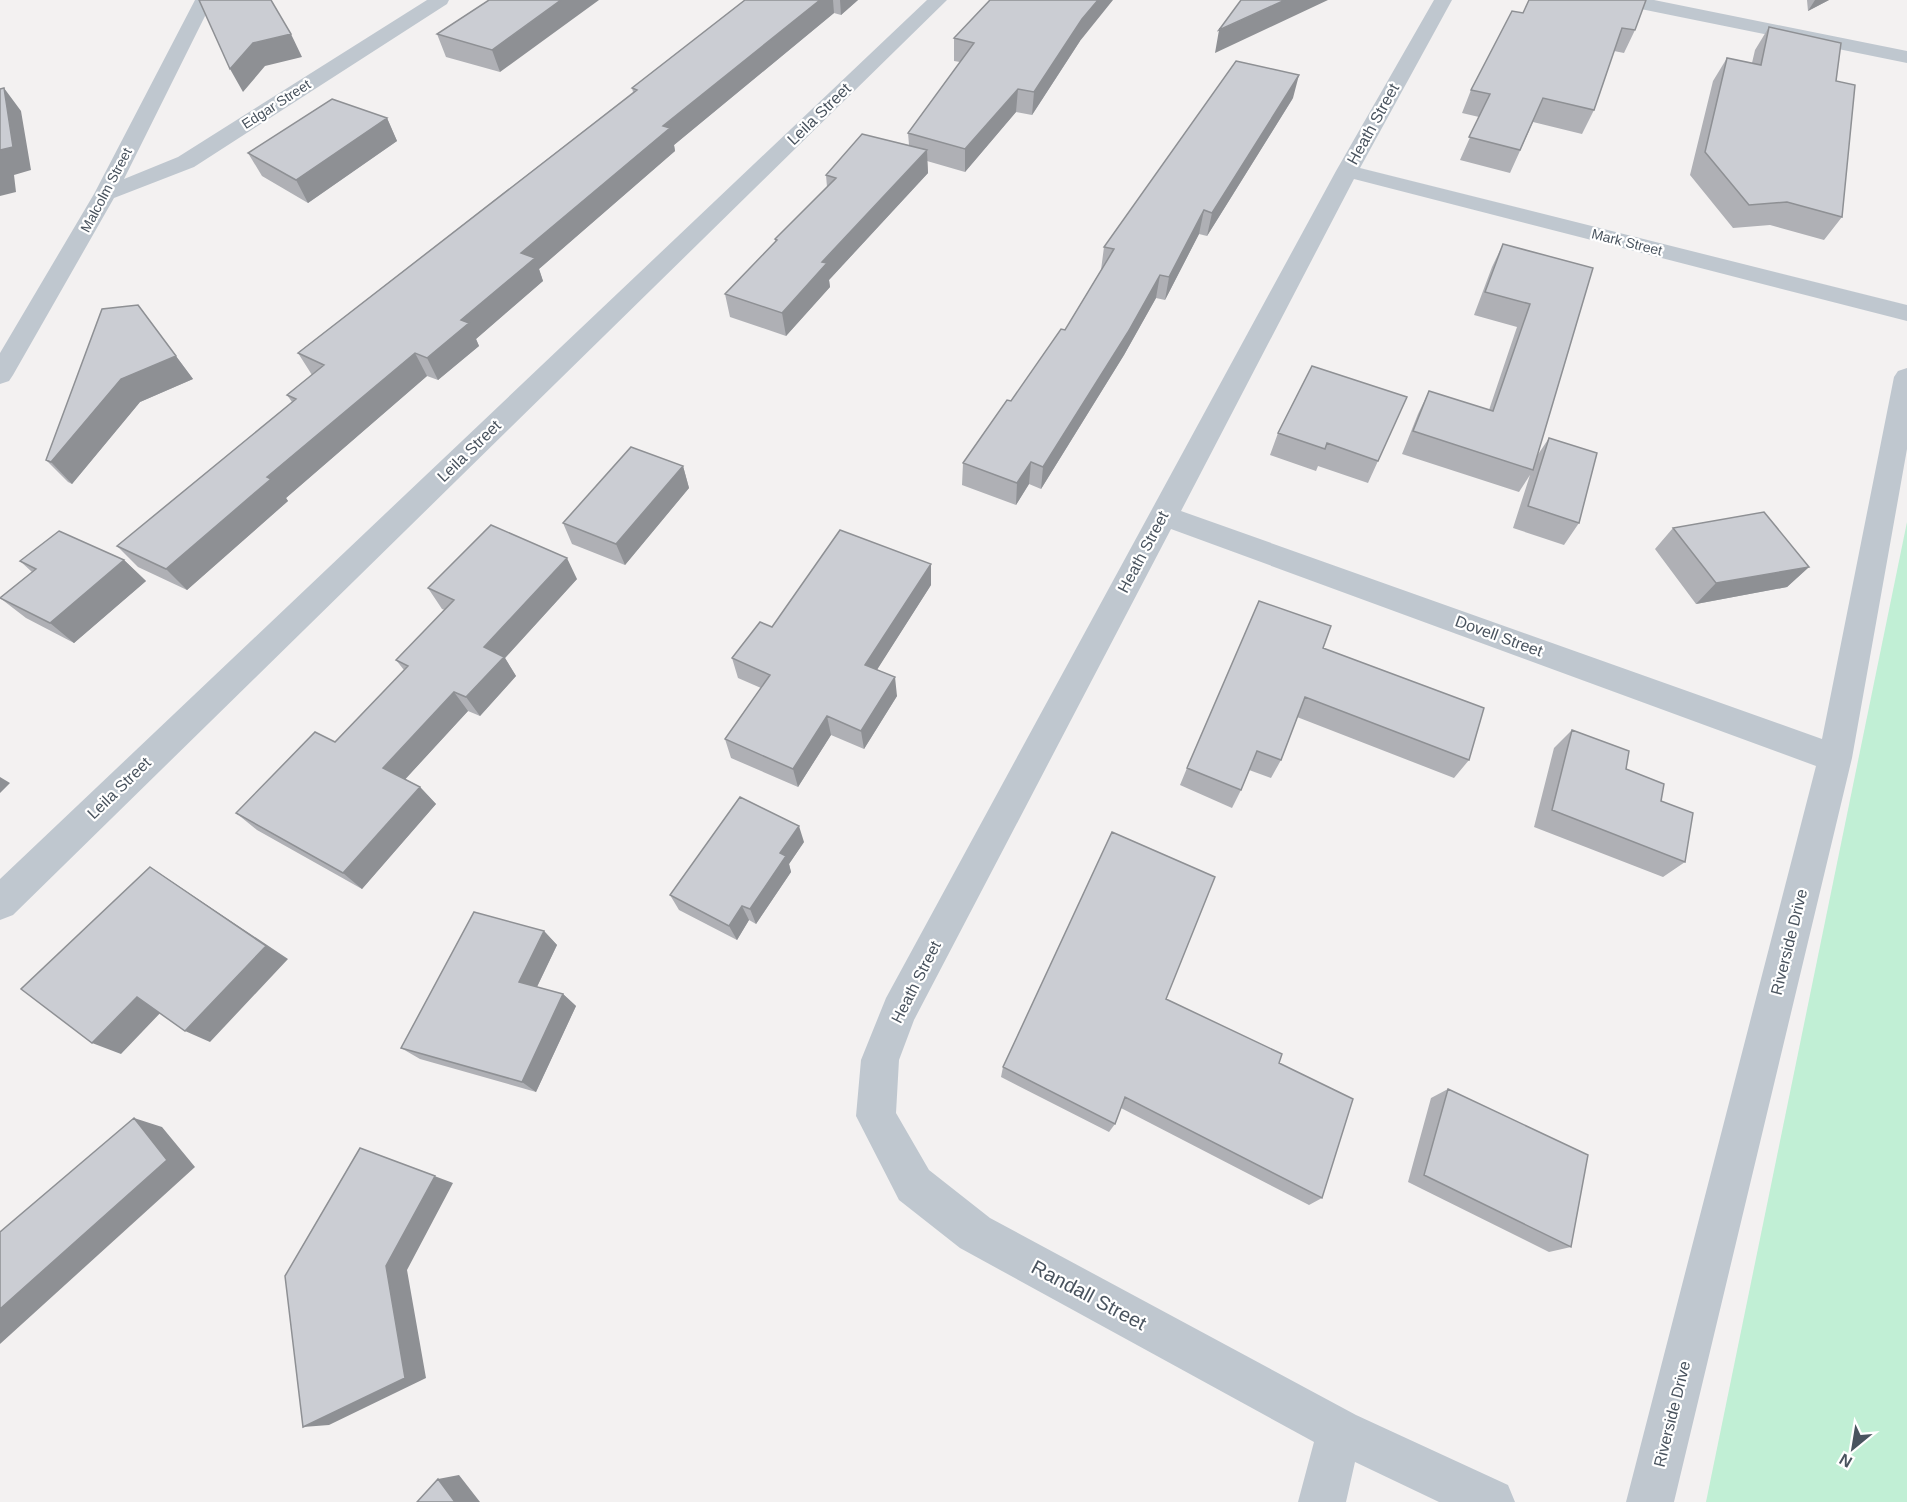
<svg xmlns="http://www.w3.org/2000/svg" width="1907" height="1502" font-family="Arial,sans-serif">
	<rect width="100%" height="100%" fill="#f3f1f1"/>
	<!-- green -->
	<path fill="#c1efd5" d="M 1907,522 L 1907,1502 L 1706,1502 Z"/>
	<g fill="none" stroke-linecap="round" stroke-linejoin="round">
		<!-- street -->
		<path fill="#bfc7cf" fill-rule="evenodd" d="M 195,0 L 213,0 L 124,179 L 178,157 L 427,0 L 449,0 L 447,4 L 194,167 L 114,198 L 13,375 L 9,381 L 0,384 L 0,353 L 94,194 Z
			M 927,0 L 947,0 L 13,915 L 0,920 L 0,879 Z
			M 1434,0 L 1452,0 L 1360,168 L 1907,305 L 1907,321 L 1354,179 L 1181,511 L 1822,739 L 1894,377 L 1898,371 L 1907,368 L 1907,449 L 1852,758 L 1674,1502 L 1626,1502 L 1816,766 L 1171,529 L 914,1020 L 899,1060 L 896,1113 L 929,1170 L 990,1218 L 1356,1415 L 1508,1485 L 1515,1502 L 1439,1502 L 1355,1462 L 1346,1502 L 1298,1502 L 1314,1442 L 960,1248 L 899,1200 L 856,1116 L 861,1060 L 886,998 L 1336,171 Z
			M 1617,0 L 1654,0 L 1907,51 L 1907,63 L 1626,6 L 1619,4 Z"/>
	</g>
	<!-- wall -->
	<path fill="#afb0b5" d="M 489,0 L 500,72 L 446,57 L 437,34 Z
		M 745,0 L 858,0 L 841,15 L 834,13 L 674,145 L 675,151 L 539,269 L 543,281 L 476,339 L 479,346 L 438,380 L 427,376 L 286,498 L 288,501 L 187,590 L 138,567 L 117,546 L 292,402 L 287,395 L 312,375 L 298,353 L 633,92 L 632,88 Z
		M 1529,0 L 1635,30 L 1624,53 L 1614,51 L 1594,110 L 1582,134 L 1533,122 L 1510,173 L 1460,160 L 1479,117 L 1462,113 L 1471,90 L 1523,13 Z
		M 1807,0 L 1829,0 L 1808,11 Z
		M 1769,27 L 1836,81 L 1842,217 L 1824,240 L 1770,225 L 1733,228 L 1690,175 L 1713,81 L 1727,58 L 1752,63 L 1755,50 Z
		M 954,38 L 1080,41 L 1032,115 L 1016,112 L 965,172 L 927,161 L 928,173 L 829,280 L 830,287 L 786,336 L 730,317 L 725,294 L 775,242 L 775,239 L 827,187 L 826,175 L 909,145 L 908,133 L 960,62 L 954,61 Z
		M 1293,98 L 1207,236 L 1199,234 L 1165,300 L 1156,298 L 1124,355 L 1041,489 L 1029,484 L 1016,505 L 962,485 L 963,463 L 1065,330 L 1101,270 L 1104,247 Z
		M 387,118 L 397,141 L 308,203 L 262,176 L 248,153 Z
		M 1503,244 L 1593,268 L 1537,456 L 1549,438 L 1579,523 L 1564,545 L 1513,528 L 1530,475 L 1519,492 L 1402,454 L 1418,414 L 1429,391 L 1489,410 L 1517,327 L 1474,315 L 1492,267 Z
		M 138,305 L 193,379 L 140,402 L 72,484 L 68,482 L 46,460 Z
		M 1312,366 L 1378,461 L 1368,483 L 1318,466 L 1316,471 L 1270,455 L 1278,433 Z
		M 683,466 L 689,488 L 625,565 L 572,544 L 563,523 Z
		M 1673,528 L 1809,567 L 1787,587 L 1696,604 L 1655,549 Z
		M 124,560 L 146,581 L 74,643 L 26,618 L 0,598 L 32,572 L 20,561 Z
		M 577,579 L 505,658 L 516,676 L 480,716 L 468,711 L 405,779 L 420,787 L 436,804 L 362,889 L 257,830 L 236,813 L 335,742 L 404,670 L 396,660 L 445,610 L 442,609 L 428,588 Z
		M 931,585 L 877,669 L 897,696 L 864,749 L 831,735 L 798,787 L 731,758 L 725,739 L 761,688 L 738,678 L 732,658 Z
		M 1323,648 L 1469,760 L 1454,778 L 1297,717 L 1281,760 L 1271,778 L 1249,770 L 1241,790 L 1232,808 L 1180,785 L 1187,768 Z
		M 1572,730 L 1626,769 L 1685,862 L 1663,877 L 1534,827 L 1554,748 Z
		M 804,842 L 789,864 L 791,872 L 756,924 L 749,920 L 737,940 L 679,910 L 670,895 Z
		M 544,931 L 557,945 L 537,987 L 563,994 L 576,1006 L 536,1092 L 420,1059 L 401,1048 Z
		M 1166,999 L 1279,1063 L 1322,1198 L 1309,1205 L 1121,1108 L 1115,1124 L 1109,1132 L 1001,1077 L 1003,1067 Z
		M 1448,1089 L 1571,1247 L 1549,1252 L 1408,1182 L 1431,1098 Z"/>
	<!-- shaded-wall -->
	<path fill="#8e9094" d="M 561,0 L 599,0 L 500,72 L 492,50 Z
		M 820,0 L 833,0 L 834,13 L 674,145 L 675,151 L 539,269 L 543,281 L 476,339 L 479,346 L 438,380 L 427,358 L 521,253 L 663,126 Z
		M 840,0 L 858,0 L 841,15 Z
		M 1098,0 L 1113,0 L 1080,41 L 1032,115 L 1034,92 L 1082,19 Z
		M 1285,0 L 1328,0 L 1215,53 L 1219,30 Z
		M 1815,0 L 1829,0 L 1808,11 Z
		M 291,34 L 302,57 L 265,66 L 243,92 L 230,69 L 253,43 Z
		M 1299,75 L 1293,98 L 1207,236 L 1212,213 Z
		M 4,88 L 21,111 L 31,170 L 14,175 L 16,192 L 0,196 L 0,150 Z
		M 1018,89 L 1016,112 L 965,172 L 965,149 Z
		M 387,118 L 397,141 L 308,203 L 296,180 Z
		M 927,150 L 928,173 L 829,280 L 830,287 L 786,336 L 782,313 L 822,262 Z
		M 1204,210 L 1199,234 L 1165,300 L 1169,277 Z
		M 1160,275 L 1156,298 L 1124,355 L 1041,489 L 1043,467 Z
		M 138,305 L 193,379 L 140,402 L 72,484 L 51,462 Z
		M 415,353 L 427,376 L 286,498 L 288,501 L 187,590 L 166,569 L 267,477 Z
		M 1031,462 L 1029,484 L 1016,505 L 1017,483 Z
		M 683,466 L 689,488 L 625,565 L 616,544 Z
		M 567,558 L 577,579 L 505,658 L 516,676 L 480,716 L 466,697 L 484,647 Z
		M 124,560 L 146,581 L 74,643 L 50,623 Z
		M 931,564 L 931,585 L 868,684 L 865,665 Z
		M 1809,567 L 1787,587 L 1696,604 L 1716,583 Z
		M 895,677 L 897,696 L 864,749 L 861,731 Z
		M 454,692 L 468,711 L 400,785 L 383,768 Z
		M 827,716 L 831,735 L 798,787 L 793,769 Z
		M 0,777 L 10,783 L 0,793 Z
		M 420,787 L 436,804 L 362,889 L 343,873 Z
		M 799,826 L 804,842 L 789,864 L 791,872 L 756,924 L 750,909 L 780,853 Z
		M 150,867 L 288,959 L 210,1042 L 185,1031 Z
		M 742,906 L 749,920 L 737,940 L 729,926 Z
		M 544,931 L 557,945 L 533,995 L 519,982 Z
		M 563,994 L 576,1006 L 536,1092 L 522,1082 Z
		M 137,997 L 164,1009 L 121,1054 L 92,1043 Z
		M 134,1118 L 162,1127 L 195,1167 L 0,1344 L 0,1309 Z
		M 360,1148 L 453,1183 L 407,1270 L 426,1378 L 329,1425 L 303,1427 L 386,1266 Z
		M 459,1475 L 480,1502 L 455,1502 L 438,1479 Z"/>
	<!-- building -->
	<path fill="#cbcdd3" stroke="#8e9094" stroke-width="1.5" d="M 199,0 L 271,0 L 291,34 L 253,43 L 230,69 Z
		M 489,0 L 561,0 L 492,50 L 437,34 Z
		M 745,0 L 820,0 L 663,126 L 670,128 L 521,253 L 535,258 L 461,320 L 469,323 L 427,358 L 415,353 L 267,477 L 271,479 L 166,569 L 117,546 L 296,399 L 287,395 L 324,365 L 298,353 L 637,90 L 632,88 Z
		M 990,0 L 1098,0 L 1082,19 L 1034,92 L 1018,89 L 965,149 L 908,133 L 974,43 L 954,38 Z
		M 1241,0 L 1285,0 L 1219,30 Z
		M 1529,0 L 1646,0 L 1635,30 L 1622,28 L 1594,110 L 1543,98 L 1520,150 L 1469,137 L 1490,94 L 1471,90 L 1512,11 L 1523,13 Z
		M 1769,27 L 1841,43 L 1836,81 L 1855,85 L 1842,217 L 1787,202 L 1749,205 L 1705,152 L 1727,58 L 1761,65 Z
		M 1236,61 L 1299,75 L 1212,213 L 1204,210 L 1169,277 L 1160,275 L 1128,332 L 1043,467 L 1031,462 L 1017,483 L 963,463 L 1007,400 L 1011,401 L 1061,329 L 1065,330 L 1114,249 L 1104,247 Z
		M 4,88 L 13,147 L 0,150 L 0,89 Z
		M 332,99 L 387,118 L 296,180 L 248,153 Z
		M 862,134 L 927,150 L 822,262 L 827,263 L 782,313 L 725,294 L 777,240 L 775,239 L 836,178 L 826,175 Z
		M 1503,244 L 1593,268 L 1533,470 L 1413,431 L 1429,391 L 1493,411 L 1530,304 L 1485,292 Z
		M 138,305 L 176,356 L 121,379 L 51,462 L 46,460 L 102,309 Z
		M 1312,366 L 1407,397 L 1378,461 L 1327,443 L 1325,449 L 1278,433 Z
		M 1549,438 L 1597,453 L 1579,523 L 1528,506 Z
		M 631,447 L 683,466 L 616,544 L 563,523 Z
		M 1764,512 L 1809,567 L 1716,583 L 1673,528 Z
		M 491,525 L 567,558 L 484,647 L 504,657 L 466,697 L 454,692 L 383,768 L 420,787 L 343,873 L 236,813 L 315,732 L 335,742 L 408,666 L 396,660 L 454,600 L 428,588 Z
		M 840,530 L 931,564 L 865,665 L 895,677 L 861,731 L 827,716 L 793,769 L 725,739 L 770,675 L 732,658 L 760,622 L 772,627 Z
		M 59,531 L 124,560 L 50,623 L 0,598 L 36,569 L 20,561 Z
		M 1259,601 L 1331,626 L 1323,648 L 1484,708 L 1469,760 L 1305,697 L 1281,760 L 1257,751 L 1241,790 L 1187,768 Z
		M 1572,730 L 1629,751 L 1626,769 L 1664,784 L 1661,801 L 1693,813 L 1685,862 L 1552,810 Z
		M 740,797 L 799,826 L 780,853 L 786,856 L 750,909 L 742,906 L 729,926 L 670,895 Z
		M 1112,832 L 1215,877 L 1166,999 L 1282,1054 L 1279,1063 L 1353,1099 L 1322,1198 L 1125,1097 L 1115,1124 L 1003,1067 Z
		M 150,867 L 266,946 L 185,1031 L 137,997 L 92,1043 L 21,989 Z
		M 474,912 L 544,931 L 519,982 L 563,994 L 522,1082 L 401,1048 Z
		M 1448,1089 L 1588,1155 L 1571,1247 L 1424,1175 Z
		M 134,1118 L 167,1160 L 0,1309 L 0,1232 Z
		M 360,1148 L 435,1176 L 386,1266 L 405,1378 L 303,1427 L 285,1276 Z
		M 438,1479 L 455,1502 L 417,1502 Z"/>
	<g text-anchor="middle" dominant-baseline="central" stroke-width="4.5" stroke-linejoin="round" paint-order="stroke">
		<!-- far-street labels -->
		<g font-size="14" fill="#49535e" stroke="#fff">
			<text transform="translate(276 104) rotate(-33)">Edgar Street</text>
			<text transform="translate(106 190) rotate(-62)">Malcolm Street</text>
			<text transform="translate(1627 242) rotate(14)">Mark Street</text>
		</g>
		<!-- street labels -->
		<g font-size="16" fill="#49535e" stroke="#fff">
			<text transform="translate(819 114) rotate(-44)">Leila Street</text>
			<text transform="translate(1373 124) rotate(-61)">Heath Street</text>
			<text transform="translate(469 451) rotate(-44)">Leila Street</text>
			<text transform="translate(1143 552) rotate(-62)">Heath Street</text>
			<text transform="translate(1499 636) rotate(20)">Dovell Street</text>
			<text transform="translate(119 788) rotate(-44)">Leila Street</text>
			<text transform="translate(1789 942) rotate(-76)">Riverside Drive</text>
			<text transform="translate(916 982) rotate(-63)">Heath Street</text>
			<text transform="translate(1672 1414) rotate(-76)">Riverside Drive</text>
		</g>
		<!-- near-street labels -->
		<g font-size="20" fill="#49535e" stroke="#fff">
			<text transform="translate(1089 1295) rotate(28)">Randall Street</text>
		</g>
	</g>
	<!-- north arrow -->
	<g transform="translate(1853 1448) rotate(210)" stroke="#ffffff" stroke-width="4.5" paint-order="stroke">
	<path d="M0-4.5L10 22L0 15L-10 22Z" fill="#49535e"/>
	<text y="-9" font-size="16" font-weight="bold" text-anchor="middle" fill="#49535e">N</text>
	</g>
</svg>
